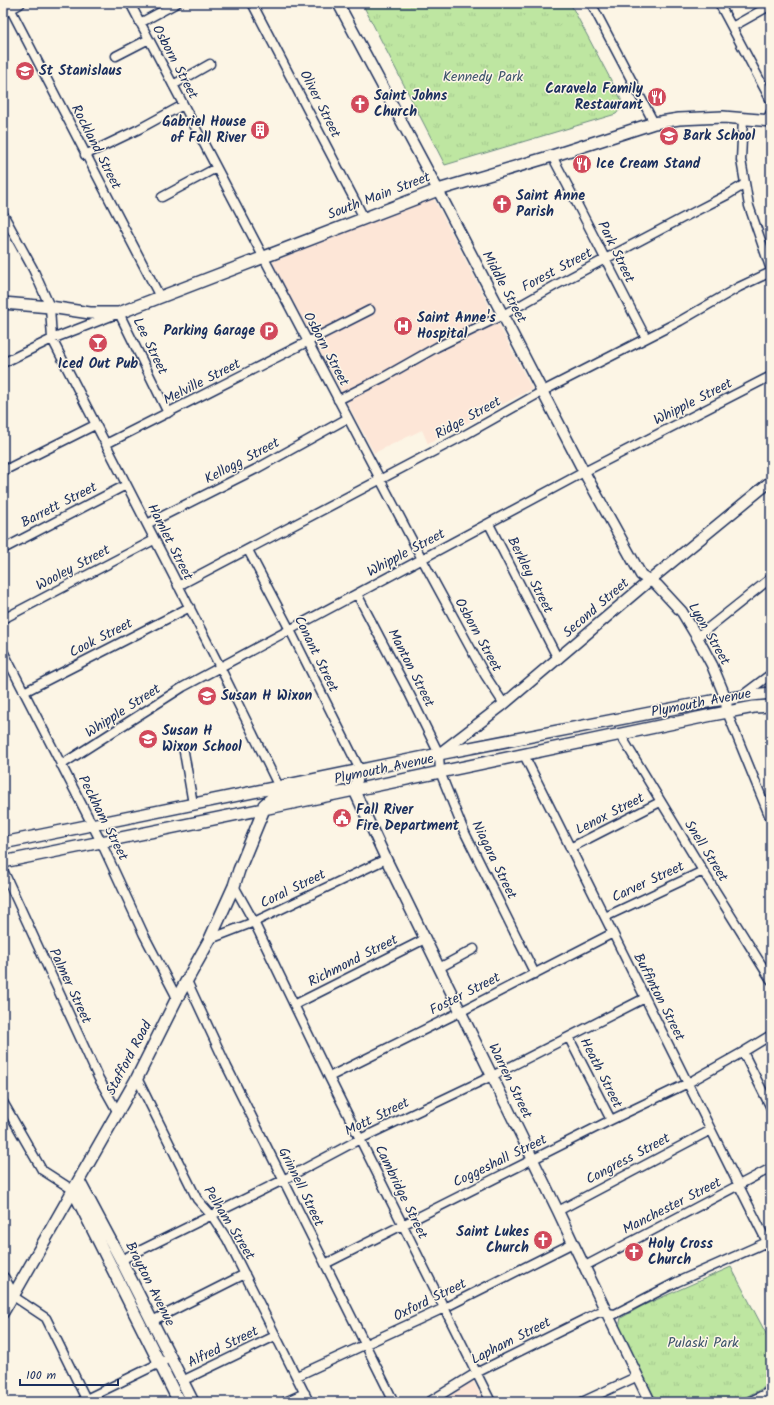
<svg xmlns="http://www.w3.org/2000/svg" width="774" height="1405" font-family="Kalam,sans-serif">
	<defs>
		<pattern id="grass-tufts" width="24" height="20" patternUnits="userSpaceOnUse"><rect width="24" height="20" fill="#bee6a1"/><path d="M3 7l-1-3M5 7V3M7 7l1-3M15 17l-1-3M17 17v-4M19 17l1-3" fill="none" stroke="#a3c68d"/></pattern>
	</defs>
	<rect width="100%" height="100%" fill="#fcf5e5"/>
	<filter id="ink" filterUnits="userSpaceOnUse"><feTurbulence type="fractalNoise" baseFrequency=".025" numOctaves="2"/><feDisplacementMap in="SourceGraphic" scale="8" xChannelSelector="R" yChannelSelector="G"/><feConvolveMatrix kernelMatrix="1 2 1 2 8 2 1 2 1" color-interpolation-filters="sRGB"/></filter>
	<g filter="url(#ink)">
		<!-- built -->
		<path fill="#fde6d7" d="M 433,197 L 532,389 L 428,444 L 422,430 L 374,453 L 272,262 Z
			M 473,1381 L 484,1402 L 439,1402 Z"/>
		<!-- grass -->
		<path fill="url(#grass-tufts)" stroke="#6c8a80" d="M 362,3 L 570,3 L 621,99 L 621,108 L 616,114 L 445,165 Z
			M 731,1267 L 771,1343 L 771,1384 L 736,1402 L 657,1402 L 619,1327 L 621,1318 L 642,1306 Z"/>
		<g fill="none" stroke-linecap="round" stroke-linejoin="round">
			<!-- minor casing -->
			<g stroke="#1b2f5e" stroke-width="11">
				<path id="minor" d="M 130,3 L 422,559 L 485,675 L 504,704
					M 252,3 L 364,218
					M 591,3 L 654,123
					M 719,3 L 771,101
					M 10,8 L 160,297
					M 140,23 L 177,3
					M 732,27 L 771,5
					M 116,56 L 149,39
					M 173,85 L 210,64
					M 743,118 L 741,160 L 749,206 L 771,270
					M 767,120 L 771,112
					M 85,155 L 139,129 L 183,105
					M 552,156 C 584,216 614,277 646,338
					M 162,197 L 216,168
					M 3,214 L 33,269 L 50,307 L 52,339 L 220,667 L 279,787
					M 3,363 L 52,339 L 119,313 L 168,413
					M 338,400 L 384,377 L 437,347 L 503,315 L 556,285 L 694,212 L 727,195 L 745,184
					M 106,444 L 370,310
					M 3,471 L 95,425
					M 147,524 L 256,469 L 348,418
					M 489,524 L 558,659
					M 3,549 L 126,485
					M 248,550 L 290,630 L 360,770
					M 178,586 L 463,436 L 543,391 L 680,321 L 739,287 L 771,272
					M 357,594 L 410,695 L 439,754 L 440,772 L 463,829 L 535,974
					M 3,619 L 154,540
					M 697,637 L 771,578
					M 3,651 L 101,842 L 144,935 L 177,998
					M 24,692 L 190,607
					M 743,695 L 771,674
					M 727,712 L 771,820
					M 620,734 L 703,871 L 771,980
					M 184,752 L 193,804
					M 524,755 L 771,1250
					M 61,765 L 183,687 L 584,472 L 771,376
					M 570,848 L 660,802
					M 3,870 L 98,1077 L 117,1111
					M 234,886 L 254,922 L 329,1077 L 491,1402
					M 605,917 L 703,871
					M 210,939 L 254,922 L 386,859
					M 439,968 L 474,949
					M 187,981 L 227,1067 L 394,1402
					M 294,1005 L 425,939
					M 569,1038 L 611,1120
					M 743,1052 L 771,1108
					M 329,1077 L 460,1012 L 613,933
					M 137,1078 L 197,1199 L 212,1216 L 227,1239 L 309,1402
					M 3,1102 L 42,1170 L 73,1190
					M 558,1211 L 711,1130
					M 121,1260 L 283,1180 L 360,1139 L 492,1076 L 645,998
					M 325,1264 L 611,1120 L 688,1083 L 743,1052 L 771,1035
					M 585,1266 L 771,1168
					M 13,1296 L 46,1318 L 86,1399
					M 152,1321 L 245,1274
					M 297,1376 L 444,1308 L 573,1243
					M 182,1381 L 275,1336
					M 80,1402 L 170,1358
					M 285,1402 L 305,1393
					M 429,1402 L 476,1373 L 599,1312 L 615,1314 L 677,1282 L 767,1242
					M 582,1402 L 638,1376
					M 749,1402 L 771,1391"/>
			</g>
			<!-- tertiary casing -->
			<g stroke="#1b2f5e" stroke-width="13">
				<path id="tertiary" d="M 338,3 L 438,190 L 584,472 L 641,575 L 657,585 L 682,612 L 697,637 L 712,665 L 726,699 L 727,712
					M 439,754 L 504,704 L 649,581 L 771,481
					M 360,770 L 354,790 L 386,859 L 558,1211 L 573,1243 L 650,1402
					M 3,1313 L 13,1296"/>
			</g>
			<!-- secondary casing -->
			<g stroke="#1b2f5e" stroke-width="14">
				<path id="secondary" d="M 3,12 L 19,3
					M 3,303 L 50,307 L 90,313 L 119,313 L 438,190 L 552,156 L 654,123 L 679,119 L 723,117 L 771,121
					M 3,843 L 439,754 L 712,701 L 752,695 L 771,693
					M 3,862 L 278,806 L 712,715 L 754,707 L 771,706
					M 79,1181 L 121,1260 L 193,1402
					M 73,1190 L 179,1402
					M 3,1278 L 13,1296
					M 13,1296 L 137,1078 L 177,998 L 210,939 L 234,886 L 239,870 L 264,809 L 264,805 L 271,799 L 321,789 L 347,777"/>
			</g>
			<!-- minor -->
			<use href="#minor" stroke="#fcf5e5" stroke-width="8"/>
			<!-- tertiary -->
			<use href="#tertiary" stroke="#fcf5e5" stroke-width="10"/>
			<!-- secondary -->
			<use href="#secondary" stroke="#fcf5e5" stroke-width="11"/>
		</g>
	</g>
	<!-- icons -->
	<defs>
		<g id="school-disc" transform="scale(1)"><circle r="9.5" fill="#d1495b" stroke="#fcf5e5"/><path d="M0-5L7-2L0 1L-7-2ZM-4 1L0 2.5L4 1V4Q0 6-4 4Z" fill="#fff"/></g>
		<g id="restaurant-disc" transform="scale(1)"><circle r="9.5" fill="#d1495b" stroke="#fcf5e5"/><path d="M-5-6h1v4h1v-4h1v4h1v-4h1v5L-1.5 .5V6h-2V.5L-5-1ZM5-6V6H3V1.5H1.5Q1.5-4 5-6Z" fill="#fff"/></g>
		<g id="church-disc" transform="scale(1)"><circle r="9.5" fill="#d1495b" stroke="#fcf5e5"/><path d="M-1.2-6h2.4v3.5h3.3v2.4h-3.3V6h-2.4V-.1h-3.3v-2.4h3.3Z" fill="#fff"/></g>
		<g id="building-disc" transform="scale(1)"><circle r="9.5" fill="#d1495b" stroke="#fcf5e5"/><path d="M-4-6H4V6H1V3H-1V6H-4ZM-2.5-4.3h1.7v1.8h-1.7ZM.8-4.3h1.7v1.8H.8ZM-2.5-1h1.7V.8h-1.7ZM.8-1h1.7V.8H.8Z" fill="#fff"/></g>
		<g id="hospital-disc" transform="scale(1)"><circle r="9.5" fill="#d1495b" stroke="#fcf5e5"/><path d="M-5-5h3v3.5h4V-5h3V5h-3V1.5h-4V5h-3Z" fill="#fff"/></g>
		<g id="parking-disc" transform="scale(1)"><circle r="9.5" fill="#d1495b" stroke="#fcf5e5"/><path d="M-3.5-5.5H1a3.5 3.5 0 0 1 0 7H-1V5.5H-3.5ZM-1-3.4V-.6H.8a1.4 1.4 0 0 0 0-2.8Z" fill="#fff"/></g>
		<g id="bar-disc" transform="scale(1)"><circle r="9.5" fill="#d1495b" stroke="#fcf5e5"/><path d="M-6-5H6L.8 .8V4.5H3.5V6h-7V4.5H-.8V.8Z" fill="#fff"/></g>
		<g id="civic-disc" transform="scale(1)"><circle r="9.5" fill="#d1495b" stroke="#fcf5e5"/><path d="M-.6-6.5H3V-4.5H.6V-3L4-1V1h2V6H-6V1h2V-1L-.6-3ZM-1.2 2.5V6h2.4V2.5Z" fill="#fff"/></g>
	</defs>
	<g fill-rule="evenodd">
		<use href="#school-disc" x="25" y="71"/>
		<use href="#restaurant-disc" x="657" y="97"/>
		<use href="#church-disc" x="360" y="104"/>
		<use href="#building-disc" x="260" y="130"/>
		<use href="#school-disc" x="669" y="136"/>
		<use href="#restaurant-disc" x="582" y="164"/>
		<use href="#church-disc" x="502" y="204"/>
		<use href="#hospital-disc" x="403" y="326"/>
		<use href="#parking-disc" x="269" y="331"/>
		<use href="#bar-disc" x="98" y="343"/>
		<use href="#school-disc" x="207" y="696"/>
		<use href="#school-disc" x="148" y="739"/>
		<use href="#civic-disc" x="342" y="818"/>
		<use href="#church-disc" x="543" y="1240"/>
		<use href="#church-disc" x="634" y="1252"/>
	</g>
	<g text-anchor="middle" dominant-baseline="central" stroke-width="3" stroke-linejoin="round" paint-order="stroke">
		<!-- street labels -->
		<g font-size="14" fill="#1b2f5e" stroke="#fcf5e5">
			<text transform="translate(175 62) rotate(62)">Osborn Street</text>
			<text transform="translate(320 104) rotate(63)">Oliver Street</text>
			<text transform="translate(96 147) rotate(63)">Rockland Street</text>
			<text transform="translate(379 196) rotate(-21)">South Main Street</text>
			<text transform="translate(616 252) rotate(64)">Park Street</text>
			<text transform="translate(557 270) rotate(-28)">Forest Street</text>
			<text transform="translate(504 287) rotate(62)">Middle Street</text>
			<text transform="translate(150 346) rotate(64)">Lee Street</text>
			<text transform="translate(326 349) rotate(62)">Osborn Street</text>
			<text transform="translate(202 382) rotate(-27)">Melville Street</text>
			<text transform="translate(693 402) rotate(-27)">Whipple Street</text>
			<text transform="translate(468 418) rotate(-29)">Ridge Street</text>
			<text transform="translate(242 461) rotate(-28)">Kellogg Street</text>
			<text transform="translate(59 505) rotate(-27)">Barrett Street</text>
			<text transform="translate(170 542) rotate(63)">Hamlet Street</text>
			<text transform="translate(406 553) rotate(-28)">Whipple Street</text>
			<text transform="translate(73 568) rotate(-28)">Wooley Street</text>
			<text transform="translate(530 575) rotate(63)">Berkley Street</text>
			<text transform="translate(596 608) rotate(-41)">Second Street</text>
			<text transform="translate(709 634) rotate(60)">Lyon Street</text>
			<text transform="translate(478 635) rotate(61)">Osborn Street</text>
			<text transform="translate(101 638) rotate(-27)">Cook Street</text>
			<text transform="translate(316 654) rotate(64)">Conant Street</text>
			<text transform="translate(411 668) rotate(63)">Manton Street</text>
			<text transform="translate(701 703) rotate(-11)">Plymouth Avenue</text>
			<text transform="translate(123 711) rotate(-33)">Whipple Street</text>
			<text transform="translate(384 769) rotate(-12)">Plymouth Avenue</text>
			<text transform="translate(610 814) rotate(-27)">Lenox Street</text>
			<text transform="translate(103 818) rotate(63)">Peckham Street</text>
			<text transform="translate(706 851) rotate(58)">Snell Street</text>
			<text transform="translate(494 860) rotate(64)">Niagara Street</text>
			<text transform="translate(648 882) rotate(-25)">Carver Street</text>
			<text transform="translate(293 889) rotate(-26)">Coral Street</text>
			<text transform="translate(353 961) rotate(-27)">Richmond Street</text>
			<text transform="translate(70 986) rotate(65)">Palmer Street</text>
			<text transform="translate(465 994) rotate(-27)">Foster Street</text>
			<text transform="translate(659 997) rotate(63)">Buffinton Street</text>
			<text transform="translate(129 1058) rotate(-62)">Stafford Road</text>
			<text transform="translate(601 1073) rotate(63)">Heath Street</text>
			<text transform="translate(510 1081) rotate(64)">Warren Street</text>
			<text transform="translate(377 1117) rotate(-26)">Mott Street</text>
			<text transform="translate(628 1159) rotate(-28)">Congress Street</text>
			<text transform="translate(500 1161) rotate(-26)">Coggeshall Street</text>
			<text transform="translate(301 1187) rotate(64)">Grinnell Street</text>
			<text transform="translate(401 1192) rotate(64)">Cambridge Street</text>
			<text transform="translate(672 1206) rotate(-27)">Manchester Street</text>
			<text transform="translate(229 1223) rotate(58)">Pelham Street</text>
			<text transform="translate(150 1284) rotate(63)">Brayton Avenue</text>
			<text transform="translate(430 1300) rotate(-26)">Oxford Street</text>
			<text transform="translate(511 1341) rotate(-27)">Lapham Street</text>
			<text transform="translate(223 1347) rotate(-26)">Alfred Street</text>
		</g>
		<!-- poi labels -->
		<g font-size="14" font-weight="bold" fill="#1b2f5e" stroke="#fcf5e5" text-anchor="start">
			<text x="39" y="71">St Stanislaus</text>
			<text x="643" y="89" text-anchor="end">Caravela Family<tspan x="643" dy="16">Restaurant</tspan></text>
			<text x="374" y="96">Saint Johns<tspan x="374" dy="16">Church</tspan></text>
			<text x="246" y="122" text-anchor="end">Gabriel House<tspan x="246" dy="16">of Fall River</tspan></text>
			<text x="683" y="136">Bark School</text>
			<text x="596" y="164">Ice Cream Stand</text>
			<text x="516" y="196">Saint Anne<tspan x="516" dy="16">Parish</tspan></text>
			<text x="417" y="318">Saint Anne's<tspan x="417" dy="16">Hospital</tspan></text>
			<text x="255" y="331" text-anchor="end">Parking Garage</text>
			<text x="98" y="364" text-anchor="middle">Iced Out Pub</text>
			<text x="221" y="696">Susan H Wixon</text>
			<text x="162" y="731">Susan H<tspan x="162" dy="16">Wixon School</tspan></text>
			<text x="356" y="810">Fall River<tspan x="356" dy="16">Fire Department</tspan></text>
			<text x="529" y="1232" text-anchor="end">Saint Lukes<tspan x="529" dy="16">Church</tspan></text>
			<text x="648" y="1244">Holy Cross<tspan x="648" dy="16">Church</tspan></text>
		</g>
		<!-- park labels -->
		<g font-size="14" fill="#3c546b" stroke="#fcf5e5">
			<text x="483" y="77">Kennedy Park</text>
			<text x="703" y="1343">Pulaski Park</text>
		</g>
	</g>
	<!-- margin -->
	<rect width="774" height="1405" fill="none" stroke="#fcf5e5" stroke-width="16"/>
	<rect x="8" y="8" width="758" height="1389" fill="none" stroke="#1b2f5e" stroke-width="1.5" filter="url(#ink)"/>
	<!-- scale -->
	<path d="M20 1379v6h98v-6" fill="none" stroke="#1b2f5e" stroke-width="2"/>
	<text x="26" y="1379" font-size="12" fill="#1b2f5e" stroke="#fcf5e5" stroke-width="3" paint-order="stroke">100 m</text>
</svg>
